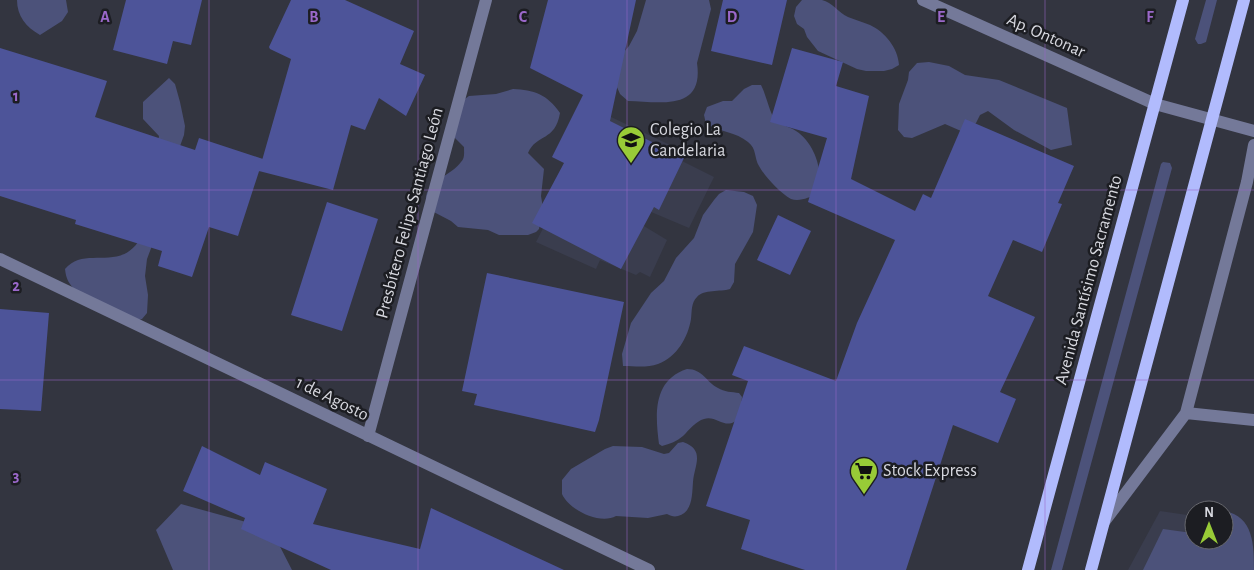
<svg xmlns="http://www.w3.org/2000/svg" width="1254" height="570" font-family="'Alegreya Sans',sans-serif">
	<rect width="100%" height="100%" fill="#333540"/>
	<!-- built -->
	<path fill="#3a3d4e" d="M 590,107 L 670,145 L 666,153 L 714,177 L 689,228 L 637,206 L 629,217 L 667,240 L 650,277 L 640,272 L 636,275 L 600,260 L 596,269 L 536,242 L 572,172 Z
		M 1160,511 L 1194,516 L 1194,540 L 1224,540 L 1253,570 L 1128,570 Z"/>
	<!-- green -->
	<path fill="#4c527a" d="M 17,0 L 66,0 L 68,12 L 62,21 L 40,35 C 26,27 17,16 17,0 Z
		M 646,0 L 709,0 L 711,9 L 697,63 C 704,111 661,102 628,101 L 620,94 L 616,85 L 618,59 L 629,46 L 637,31 Z
		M 802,0 C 808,0 816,0 822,0 C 832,2 839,13 848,17 C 855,20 863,22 870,25 C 885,32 898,48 899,65 L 892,69 L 884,71 L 866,71 L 857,69 L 818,51 L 807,37 L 804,29 L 797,24 L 794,16 L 796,7 Z
		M 1206,0 L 1217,0 L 1206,42 L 1201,44 L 1198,44 L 1195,39 Z
		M 929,62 L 949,66 L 965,75 L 999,80 L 1067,108 L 1072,145 L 1051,150 L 1014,130 L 988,111 L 980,115 L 976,123 L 970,129 L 961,131 L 945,124 L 912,138 L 904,137 L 898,130 L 899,104 L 908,80 L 909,72 L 917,63 Z
		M 169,78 L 175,84 L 180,102 L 185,126 L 184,135 L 175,160 L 153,243 L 147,259 L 145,276 L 148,295 L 147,313 L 142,319 L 134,321 L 76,291 C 69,284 66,279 65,269 C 85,245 120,273 140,239 L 159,136 L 143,119 L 143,102 Z
		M 752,85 L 761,85 C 766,94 770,115 776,121 C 781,125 790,127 796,131 C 815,143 825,174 817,194 C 810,197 800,202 791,199 C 780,193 765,177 759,166 C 754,158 757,149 748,142 C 736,132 720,132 706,124 L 704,115 L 707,107 L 723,101 L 732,101 L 744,89 Z
		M 513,89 C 534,90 547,94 560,113 C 555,142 537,133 528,153 L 544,169 L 541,196 L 543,208 L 539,229 L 536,232 L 528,235 L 499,235 L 488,230 L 458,227 L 451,221 L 428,209 C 417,183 451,177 461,162 C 465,158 464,153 464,147 L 452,135 L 462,101 L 469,96 L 496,94 Z
		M 1163,162 L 1170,163 L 1172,168 L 1062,570 L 1051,570 L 1161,164 Z
		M 726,190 L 744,192 L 753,196 L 757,205 L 753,232 L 735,264 L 734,282 L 730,289 C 720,292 704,289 697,297 C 691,303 692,311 691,319 C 688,337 677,357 658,364 C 647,368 634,366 623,366 L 622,354 L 631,323 L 651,293 L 664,281 L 676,258 L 694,238 L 703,215 L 714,200 L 719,194 Z
		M 687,369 C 703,369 706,382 718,388 C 724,392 732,392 739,393 L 742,397 C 741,404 742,418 734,422 C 724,428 715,415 704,419 C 696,421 689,430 683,436 C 677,441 670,444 662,446 L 659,444 C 655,414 653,380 687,369 Z
		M 683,442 C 706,450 694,466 693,482 C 692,494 693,512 678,516 C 674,517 671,516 667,514 L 648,518 L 616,516 C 600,525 569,510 562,494 L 562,480 L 571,469 L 605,449 L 613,446 L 642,447 L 664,454 L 669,453 L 678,443 Z
		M 181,504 L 271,529 L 292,570 L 173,570 L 156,530 Z
		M 1224,511 C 1254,516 1254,546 1254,570 L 1143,570 L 1163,529 L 1192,533 L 1194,528 L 1194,540 L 1224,540 Z"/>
	<!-- building -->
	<path fill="#4d5499" d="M 126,0 L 202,0 L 191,45 L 173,41 L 167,64 L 113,50 Z
		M 291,0 L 345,0 L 414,31 L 400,64 L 425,75 L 406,116 L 379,98 L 365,130 L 351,125 L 333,190 L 259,171 L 291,59 L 270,49 L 269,47 Z
		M 548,0 L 636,0 L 610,121 L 684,158 L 659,210 L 654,207 L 621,269 L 532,223 L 564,163 L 552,157 L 583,95 L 530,68 Z
		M 723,0 L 787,0 L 772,65 L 711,51 Z
		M 0,48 L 107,81 L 95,117 L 195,150 L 199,138 L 263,159 L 238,236 L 209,227 L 192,277 L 158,266 L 162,251 L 75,224 L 76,220 L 0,196 Z
		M 792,48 L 843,62 L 836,86 L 869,96 L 851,179 L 915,211 L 923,194 L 931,198 L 965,119 L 1074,166 L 1058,203 L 1062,204 L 1042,252 L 1013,240 L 988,296 L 1035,317 L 1000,392 L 1016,399 L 998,443 L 953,425 L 906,570 L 805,570 L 741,549 L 750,520 L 706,506 L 748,381 L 732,375 L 744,346 L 836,381 L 857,323 L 895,240 L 808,202 L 827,138 L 770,122 Z
		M 327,202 L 378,219 L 342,331 L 291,315 Z
		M 778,215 L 811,231 L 790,275 L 757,260 Z
		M 487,273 L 624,302 L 599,420 L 595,432 L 474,405 L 477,394 L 462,391 Z
		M 0,309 L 49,313 L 41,411 L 0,409 Z
		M 202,446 L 260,475 L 265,462 L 327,489 L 313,524 L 420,549 L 431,508 L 564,570 L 331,570 L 241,529 L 245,518 L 183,491 Z"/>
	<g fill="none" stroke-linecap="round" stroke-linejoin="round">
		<!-- minor -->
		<path stroke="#747999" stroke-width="12" d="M 923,0 L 1155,104 L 1254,131
			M 0,259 L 649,570
			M 1186,413 L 1247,182 L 1254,145
			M 368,436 L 486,0
			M 1104,522 L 1186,413 L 1254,420"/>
		<!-- major -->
		<path stroke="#b1bbfd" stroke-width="12" d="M 1028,570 L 1183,0
			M 1091,570 L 1244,0"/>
	</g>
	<!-- grid -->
	<path fill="none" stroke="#9b68ca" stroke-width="1" stroke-opacity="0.55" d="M 209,0 L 209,570M 418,0 L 418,570M 627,0 L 627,570M 836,0 L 836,570M 1045,0 L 1045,570M 0,190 L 1254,190M 0,380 L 1254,380"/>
	<!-- icons -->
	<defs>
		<g id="school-pin" transform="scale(1.4375)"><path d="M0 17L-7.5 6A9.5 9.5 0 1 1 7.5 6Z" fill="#98cb37" stroke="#1c1d22"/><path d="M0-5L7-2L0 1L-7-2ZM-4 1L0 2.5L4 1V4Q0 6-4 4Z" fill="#111"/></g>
		<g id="supermarket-pin" transform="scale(1.4375)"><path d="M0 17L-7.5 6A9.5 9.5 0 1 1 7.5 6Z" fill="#98cb37" stroke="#1c1d22"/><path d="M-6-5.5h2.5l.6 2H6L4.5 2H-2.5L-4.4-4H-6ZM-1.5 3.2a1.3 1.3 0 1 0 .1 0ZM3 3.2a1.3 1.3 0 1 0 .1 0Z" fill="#111"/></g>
	</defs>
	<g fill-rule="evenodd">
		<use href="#school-pin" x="631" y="140"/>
		<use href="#supermarket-pin" x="864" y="471"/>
	</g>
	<g text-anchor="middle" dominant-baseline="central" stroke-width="5" stroke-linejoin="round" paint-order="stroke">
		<!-- street labels -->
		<g font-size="18" fill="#d7d8df" stroke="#1c1d22">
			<text transform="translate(1046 36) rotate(24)">Ap. Ontonar</text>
			<text transform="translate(410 213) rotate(-75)">Presbítero Felipe Santiago León</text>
			<text transform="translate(1089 280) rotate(-75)">Avenida Santísimo Sacramento</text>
			<text transform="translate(332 399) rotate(26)">1 de Agosto</text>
		</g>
		<!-- poi labels -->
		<g font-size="18" fill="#d7d8df" stroke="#1c1d22" text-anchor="start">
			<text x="650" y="130">Colegio La<tspan x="650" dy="21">Candelaria</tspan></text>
			<text x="883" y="471">Stock Express</text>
		</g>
	</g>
	<g font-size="16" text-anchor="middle" font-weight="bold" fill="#9b68ca" stroke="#1c1d22" stroke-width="5" stroke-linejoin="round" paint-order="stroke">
		<text x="105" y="22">A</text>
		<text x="314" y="22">B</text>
		<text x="523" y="22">C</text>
		<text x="732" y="22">D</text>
		<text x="941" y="22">E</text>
		<text x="1150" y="22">F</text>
		<text x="16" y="101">1</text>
		<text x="16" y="291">2</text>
		<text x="16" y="481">3</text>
	</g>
	<!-- north arrow -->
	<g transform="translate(1209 525)"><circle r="24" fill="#1c1d22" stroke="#67686e"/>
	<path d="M0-4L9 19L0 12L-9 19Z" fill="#98cb37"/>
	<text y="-8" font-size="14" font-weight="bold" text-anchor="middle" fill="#d7d8df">N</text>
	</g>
</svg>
